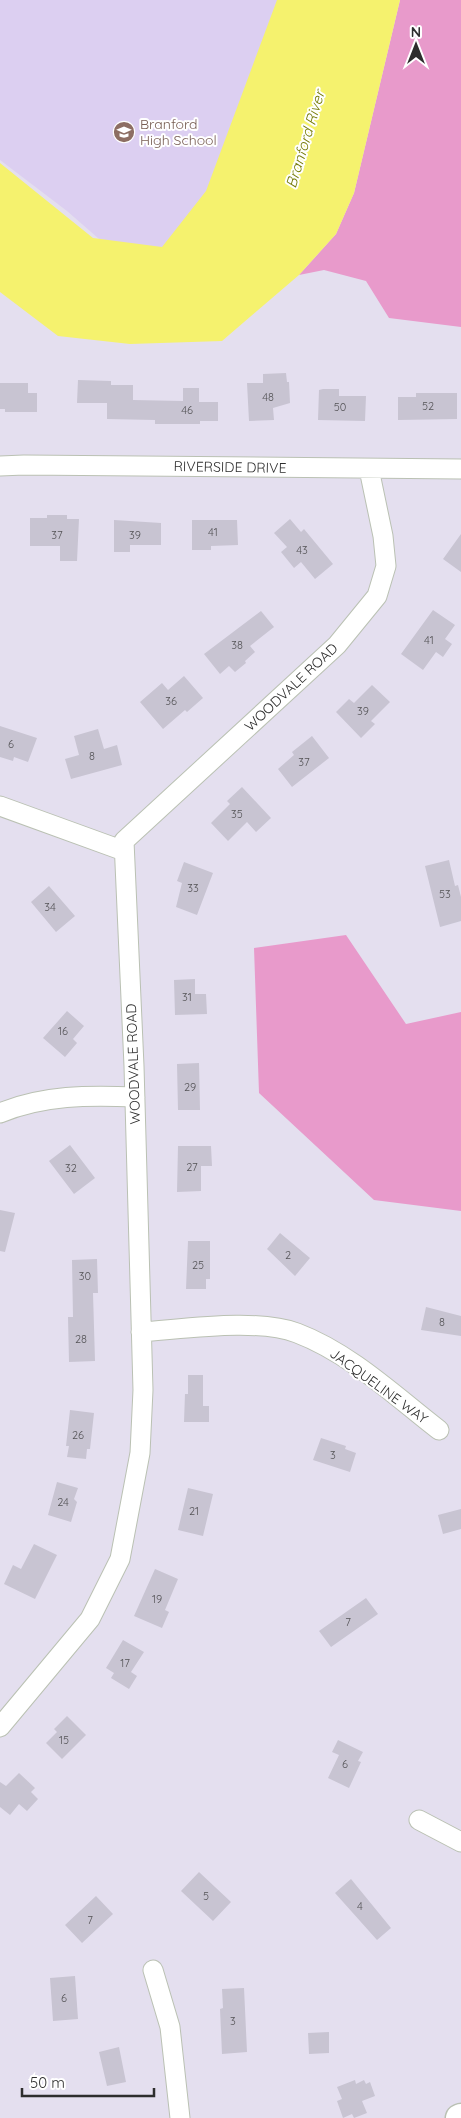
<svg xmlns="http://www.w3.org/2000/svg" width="461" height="2118" font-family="Quicksand,sans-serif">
	<rect width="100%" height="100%" fill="#e4dfef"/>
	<!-- education -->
	<path fill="#dccff1" d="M 0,0 L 302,0 L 233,161 L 155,257 L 114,252 L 67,211 L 0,160 Z"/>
	<!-- green -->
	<path fill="#e89acb" d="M 400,0 L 461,0 L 461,327 L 389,318 L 366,281 L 324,270 L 299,275 L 336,234 L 354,193 Z
		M 346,935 L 406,1024 L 461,1012 L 461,1211 L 374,1200 L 259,1093 L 254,948 Z"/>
	<!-- water -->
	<path fill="#f5f26e" d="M 277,0 L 400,0 L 354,193 L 336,234 L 299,275 L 222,341 L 130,344 L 58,336 L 0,292 L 0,163 L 93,238 L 162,247 L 206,191 Z"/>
	<!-- building -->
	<path fill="#c8c4d2" d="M 286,373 L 287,382 L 289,382 L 290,403 L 273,408 L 274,420 L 249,421 L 247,383 L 263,383 L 263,374 Z
		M 78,380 L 111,381 L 111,385 L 133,385 L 133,400 L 183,401 L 183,388 L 199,388 L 199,402 L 218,402 L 218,421 L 200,421 L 200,424 L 155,424 L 155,420 L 107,419 L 107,403 L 77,403 Z
		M 0,383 L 28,383 L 28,393 L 37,393 L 37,412 L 5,412 L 5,409 L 0,409 Z
		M 323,389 L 339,389 L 339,396 L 366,396 L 365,421 L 318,420 L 319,390 Z
		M 416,393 L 457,393 L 457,419 L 398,420 L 398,397 L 416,397 Z
		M 47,515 L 67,515 L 67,519 L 79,519 L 77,561 L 60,561 L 60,546 L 30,546 L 30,518 L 47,518 Z
		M 290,519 L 301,532 L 304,529 L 333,564 L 315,579 L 301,562 L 294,568 L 281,552 L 287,547 L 274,533 Z
		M 114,520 L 161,523 L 161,545 L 130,545 L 130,552 L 114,552 Z
		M 192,520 L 237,520 L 238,545 L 211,546 L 211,550 L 192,550 Z
		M 461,534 L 461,572 L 443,559 Z
		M 433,610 L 455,625 L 445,639 L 452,644 L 443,657 L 436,652 L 423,670 L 401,654 Z
		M 261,611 L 274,627 L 250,646 L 255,652 L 245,661 L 246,663 L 235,672 L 229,666 L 220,674 L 204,654 Z
		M 184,676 L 203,698 L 187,712 L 185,710 L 163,729 L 140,702 L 162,683 L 168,690 Z
		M 372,685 L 390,702 L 371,721 L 375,724 L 361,738 L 336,712 L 349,699 L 354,703 Z
		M 0,726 L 37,738 L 28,762 L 14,757 L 13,761 L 0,757 Z
		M 98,729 L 104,749 L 117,745 L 122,765 L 71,779 L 65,759 L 79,755 L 74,736 Z
		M 312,736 L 329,758 L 292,787 L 278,769 L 294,755 L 292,752 Z
		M 242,787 L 271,818 L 256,832 L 247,822 L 228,841 L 211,823 L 230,804 L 227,801 Z
		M 449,860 L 455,886 L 458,885 L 461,897 L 461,921 L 440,927 L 425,866 Z
		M 184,862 L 213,873 L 197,915 L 176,907 L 182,883 L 177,881 Z
		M 49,886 L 75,916 L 56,932 L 31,902 Z
		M 195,979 L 195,994 L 206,994 L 207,1014 L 175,1015 L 174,980 Z
		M 67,1011 L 84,1026 L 73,1039 L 77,1043 L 65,1057 L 43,1038 Z
		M 199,1063 L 200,1110 L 178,1110 L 177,1064 Z
		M 70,1145 L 95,1178 L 74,1194 L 49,1161 Z
		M 178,1146 L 211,1146 L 212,1166 L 201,1166 L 201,1191 L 177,1192 Z
		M 0,1210 L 15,1213 L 5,1252 L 0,1251 Z
		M 280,1233 L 310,1258 L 295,1276 L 267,1249 Z
		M 188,1241 L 210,1241 L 210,1279 L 206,1279 L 206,1289 L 186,1289 Z
		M 97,1259 L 98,1293 L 93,1293 L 95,1361 L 69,1362 L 68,1317 L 73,1317 L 72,1260 Z
		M 426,1307 L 461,1316 L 461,1336 L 421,1330 Z
		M 188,1375 L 203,1375 L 203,1406 L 209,1406 L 209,1422 L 184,1422 L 185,1394 L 188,1394 Z
		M 70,1410 L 94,1413 L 90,1449 L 87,1449 L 86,1459 L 67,1457 L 69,1446 L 66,1446 Z
		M 321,1438 L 346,1446 L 345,1449 L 356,1453 L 350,1472 L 313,1460 Z
		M 57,1482 L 78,1488 L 74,1499 L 77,1502 L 71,1522 L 48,1515 Z
		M 188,1488 L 213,1494 L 203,1536 L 178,1530 Z
		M 461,1509 L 461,1529 L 443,1534 L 438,1515 Z
		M 34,1544 L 57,1555 L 35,1599 L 4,1584 L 13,1565 L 21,1569 Z
		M 155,1569 L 178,1579 L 165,1610 L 169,1612 L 162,1628 L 134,1616 Z
		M 366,1598 L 378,1614 L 331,1647 L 319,1631 Z
		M 123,1640 L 144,1652 L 131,1672 L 137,1676 L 129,1689 L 111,1678 L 114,1673 L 106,1668 Z
		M 67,1716 L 86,1735 L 62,1759 L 46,1743 L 57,1732 L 54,1729 Z
		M 338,1740 L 363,1752 L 358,1761 L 361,1762 L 349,1788 L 328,1778 L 339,1755 L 332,1752 Z
		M 19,1773 L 35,1788 L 31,1792 L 38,1799 L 27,1811 L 19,1804 L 10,1815 L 0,1807 L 0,1782 L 6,1786 Z
		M 199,1872 L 231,1902 L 213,1921 L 181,1891 Z
		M 351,1879 L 391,1928 L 377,1940 L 335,1893 Z
		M 96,1896 L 113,1914 L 82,1943 L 65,1925 Z
		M 75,1976 L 78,2019 L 53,2021 L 50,1978 Z
		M 244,1988 L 247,2052 L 222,2054 L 220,2009 L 223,2008 L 222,1989 Z
		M 329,2032 L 329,2053 L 309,2054 L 308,2033 Z
		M 119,2047 L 126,2082 L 107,2086 L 99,2052 Z
		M 355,2080 L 356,2084 L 364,2080 L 366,2084 L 370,2082 L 375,2096 L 362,2101 L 367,2113 L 354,2118 L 352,2114 L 343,2118 L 337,2101 L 342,2099 L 337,2087 Z"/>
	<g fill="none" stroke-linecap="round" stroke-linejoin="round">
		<!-- street casing -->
		<g stroke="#bac1b3" stroke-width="21">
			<path id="street" d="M 0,466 L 24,465 L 461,469
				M 0,806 L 124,851
				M 0,1113 C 43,1095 89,1095 135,1097
				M 141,1332 C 185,1329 257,1318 297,1333 C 350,1353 395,1396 439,1430
				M 0,1727 L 90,1619 L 120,1559 L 140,1453 L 143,1390 L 134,1066 L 124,841 L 337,645 L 377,596 L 386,566 L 383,536 L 369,469
				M 419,1820 L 461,1842
				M 153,1970 L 170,2027 L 180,2118"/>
		</g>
		<!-- secondary casing -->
		<g stroke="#bac1b3" stroke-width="29">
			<path id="secondary" d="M 459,2118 L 461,2117"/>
		</g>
		<!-- street -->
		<use href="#street" stroke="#fff" stroke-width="19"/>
		<!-- secondary -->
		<use href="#secondary" stroke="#fff" stroke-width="26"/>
	</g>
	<!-- icons -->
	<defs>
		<g id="school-disc" transform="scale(1.125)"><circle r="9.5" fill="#8d6e63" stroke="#fff"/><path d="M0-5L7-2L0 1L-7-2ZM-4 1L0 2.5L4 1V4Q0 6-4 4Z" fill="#fff"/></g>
	</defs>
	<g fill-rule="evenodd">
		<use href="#school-disc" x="124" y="132"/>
	</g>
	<g text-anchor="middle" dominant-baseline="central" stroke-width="4" stroke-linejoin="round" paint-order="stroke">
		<!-- number labels -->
		<g font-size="11" fill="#545356">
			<text x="268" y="397">48</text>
			<text x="428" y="406">52</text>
			<text x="340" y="407">50</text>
			<text x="187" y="410">46</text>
			<text x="213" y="532">41</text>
			<text x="57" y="535">37</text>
			<text x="135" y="535">39</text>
			<text x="302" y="550">43</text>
			<text x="429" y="640">41</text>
			<text x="237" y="645">38</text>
			<text x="171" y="701">36</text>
			<text x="363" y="711">39</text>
			<text x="11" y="744">6</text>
			<text x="92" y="756">8</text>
			<text x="304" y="762">37</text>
			<text x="237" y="814">35</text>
			<text x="193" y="888">33</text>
			<text x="445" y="894">53</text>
			<text x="50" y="907">34</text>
			<text x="187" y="997">31</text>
			<text x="63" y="1031">16</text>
			<text x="190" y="1087">29</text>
			<text x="192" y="1167">27</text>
			<text x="71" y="1168">32</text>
			<text x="288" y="1255">2</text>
			<text x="198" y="1265">25</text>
			<text x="85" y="1276">30</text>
			<text x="442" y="1322">8</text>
			<text x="81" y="1339">28</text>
			<text x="78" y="1435">26</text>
			<text x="333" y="1455">3</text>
			<text x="63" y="1502">24</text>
			<text x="194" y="1511">21</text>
			<text x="157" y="1599">19</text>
			<text x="348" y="1622">7</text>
			<text x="125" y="1663">17</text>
			<text x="64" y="1740">15</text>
			<text x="345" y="1764">6</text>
			<text x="206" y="1896">5</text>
			<text x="360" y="1906">4</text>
			<text x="90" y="1920">7</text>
			<text x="64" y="1998">6</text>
			<text x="233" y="2021">3</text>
		</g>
		<!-- education labels -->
		<g font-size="14" fill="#785e54" stroke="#fff" text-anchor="start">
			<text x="140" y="124">Branford<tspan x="140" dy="16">High School</tspan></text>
		</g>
		<!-- street labels -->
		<g font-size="14" fill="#2d2d2d" stroke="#fff">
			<text transform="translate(230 467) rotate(1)">RIVERSIDE DRIVE</text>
			<text transform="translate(291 687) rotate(-43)">WOODVALE ROAD</text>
			<text transform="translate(133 1064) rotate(-92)">WOODVALE ROAD</text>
			<text transform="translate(379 1386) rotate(36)">JACQUELINE WAY</text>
		</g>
		<!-- water labels -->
		<g font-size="15" font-style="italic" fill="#757b09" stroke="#fff">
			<text transform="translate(305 139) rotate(-73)">Branford River</text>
		</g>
	</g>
	<!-- north arrow -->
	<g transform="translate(416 45)" stroke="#ffffff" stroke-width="4" paint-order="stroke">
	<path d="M0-4L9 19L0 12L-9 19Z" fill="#2d2d2d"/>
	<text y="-8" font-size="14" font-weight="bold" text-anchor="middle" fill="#2d2d2d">N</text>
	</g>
	<!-- scale -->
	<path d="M22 2088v8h132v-8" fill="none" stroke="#2d2d2d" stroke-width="2.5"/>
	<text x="30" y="2088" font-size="15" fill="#2d2d2d" stroke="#ffffff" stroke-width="4" paint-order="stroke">50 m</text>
</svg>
